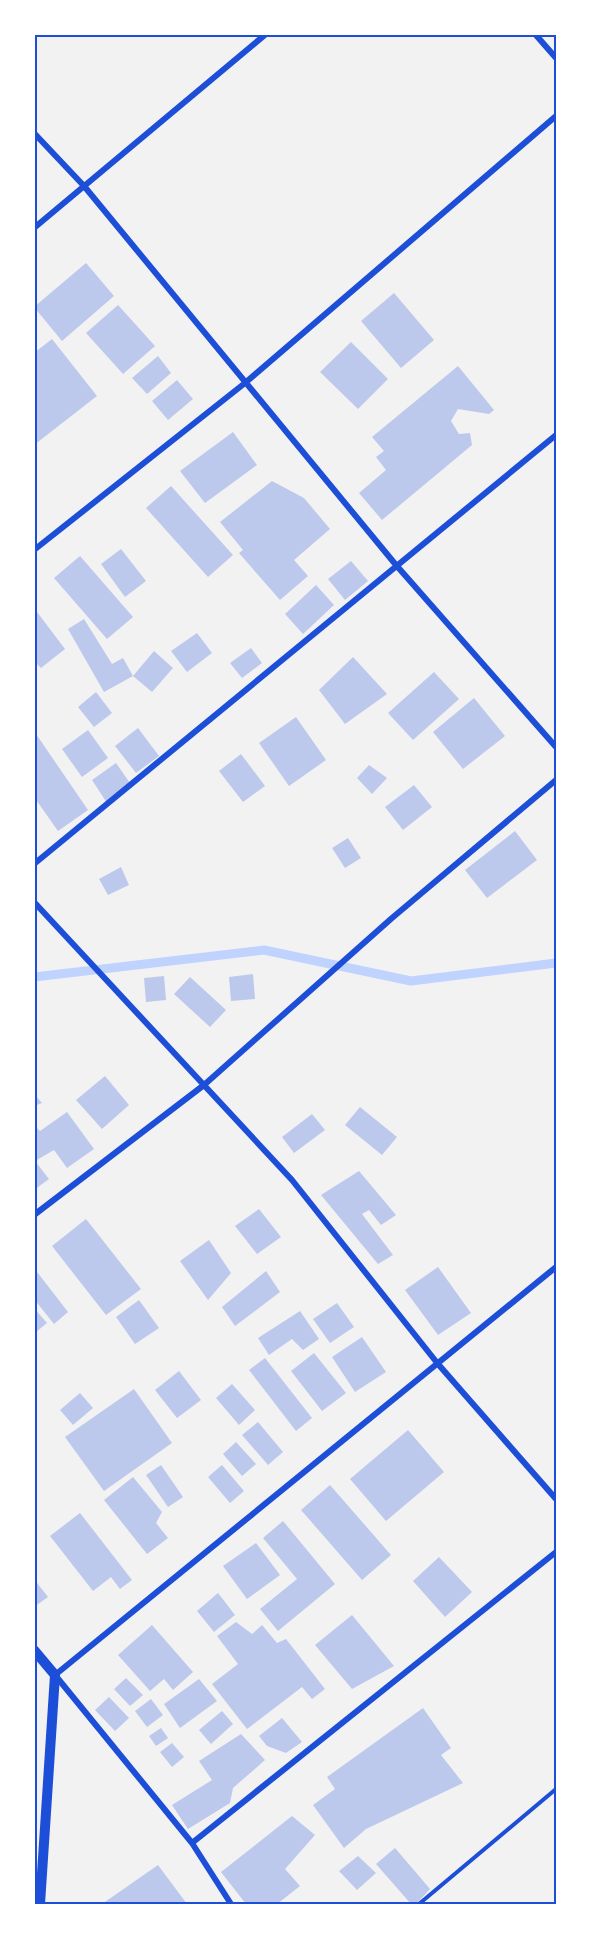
<svg xmlns="http://www.w3.org/2000/svg" width="591" height="1939" font-family="'Alegreya Sans',sans-serif">
	<rect width="100%" height="100%" fill="#f2f2f2"/>
	<g fill="none" stroke-linecap="round" stroke-linejoin="round">
		<!-- stream -->
		<path stroke="#bfd3fe" stroke-width="9" d="M 34,977 L 264,950 L 411,981 L 556,963"/>
	</g>
	<!-- building -->
	<path fill="#bdc9ec" d="M 86,263 L 114,296 L 62,341 L 34,307 Z
		M 394,293 L 434,340 L 401,368 L 361,321 Z
		M 118,305 L 155,346 L 123,374 L 86,333 Z
		M 52,339 L 97,396 L 34,445 L 34,353 Z
		M 351,342 L 388,379 L 358,409 L 320,372 Z
		M 158,356 L 171,373 L 147,394 L 132,378 Z
		M 458,366 L 494,410 L 489,414 L 458,409 L 451,421 L 459,434 L 470,433 L 472,445 L 382,520 L 359,493 L 386,470 L 376,457 L 384,451 L 372,437 Z
		M 177,380 L 193,399 L 168,420 L 152,401 Z
		M 233,432 L 257,465 L 205,503 L 180,471 Z
		M 272,481 L 304,498 L 330,529 L 294,560 L 308,576 L 280,600 L 239,553 L 243,550 L 220,522 Z
		M 171,486 L 233,555 L 208,577 L 146,508 Z
		M 121,549 L 146,581 L 125,597 L 101,564 Z
		M 80,556 L 133,617 L 107,639 L 54,578 Z
		M 351,561 L 368,581 L 345,600 L 328,579 Z
		M 316,585 L 334,605 L 303,634 L 285,614 Z
		M 34,608 L 65,649 L 41,668 L 34,661 Z
		M 84,619 L 112,664 L 123,658 L 133,676 L 104,692 L 68,629 Z
		M 197,633 L 212,653 L 187,672 L 171,651 Z
		M 251,648 L 262,663 L 242,678 L 230,663 Z
		M 154,651 L 173,668 L 152,692 L 133,676 Z
		M 353,657 L 387,694 L 345,724 L 319,690 Z
		M 434,672 L 459,699 L 413,740 L 388,713 Z
		M 96,692 L 112,713 L 94,727 L 78,707 Z
		M 474,698 L 505,736 L 463,769 L 433,732 Z
		M 296,717 L 326,760 L 289,786 L 259,743 Z
		M 138,728 L 159,756 L 136,773 L 115,746 Z
		M 88,730 L 108,758 L 82,777 L 62,749 Z
		M 34,731 L 88,810 L 58,831 L 34,797 Z
		M 241,754 L 265,786 L 243,802 L 219,771 Z
		M 116,763 L 132,786 L 107,803 L 92,780 Z
		M 369,765 L 387,778 L 372,794 L 357,778 Z
		M 414,785 L 432,807 L 403,830 L 385,807 Z
		M 515,831 L 537,860 L 487,898 L 465,870 Z
		M 348,838 L 361,858 L 345,868 L 332,848 Z
		M 121,867 L 129,885 L 108,895 L 99,879 Z
		M 253,974 L 255,999 L 231,1001 L 229,977 Z
		M 164,976 L 166,1000 L 146,1002 L 144,978 Z
		M 190,977 L 226,1010 L 210,1027 L 174,994 Z
		M 105,1076 L 129,1105 L 102,1129 L 76,1100 Z
		M 34,1094 L 42,1103 L 34,1106 Z
		M 360,1107 L 397,1137 L 382,1155 L 345,1125 Z
		M 67,1112 L 94,1149 L 67,1168 L 54,1150 L 35,1161 L 49,1179 L 34,1190 L 34,1125 L 40,1131 Z
		M 312,1114 L 325,1130 L 294,1153 L 282,1137 Z
		M 359,1171 L 396,1215 L 381,1225 L 369,1210 L 362,1214 L 393,1255 L 378,1264 L 321,1195 Z
		M 259,1209 L 281,1237 L 257,1254 L 235,1226 Z
		M 86,1219 L 141,1289 L 106,1315 L 52,1246 Z
		M 209,1240 L 231,1273 L 208,1300 L 180,1261 Z
		M 438,1267 L 471,1313 L 438,1335 L 405,1290 Z
		M 34,1268 L 68,1312 L 54,1324 L 34,1299 Z
		M 266,1271 L 280,1292 L 235,1326 L 222,1307 Z
		M 139,1300 L 159,1328 L 135,1344 L 116,1317 Z
		M 337,1303 L 354,1327 L 330,1343 L 313,1319 Z
		M 34,1308 L 47,1323 L 36,1332 L 34,1330 Z
		M 300,1311 L 319,1339 L 303,1350 L 292,1339 L 269,1355 L 258,1338 Z
		M 362,1337 L 386,1372 L 355,1392 L 332,1357 Z
		M 314,1353 L 346,1393 L 322,1411 L 291,1371 Z
		M 265,1358 L 312,1418 L 296,1431 L 249,1370 Z
		M 179,1371 L 201,1400 L 177,1418 L 155,1390 Z
		M 232,1384 L 255,1410 L 239,1425 L 216,1398 Z
		M 134,1389 L 172,1443 L 104,1491 L 65,1437 Z
		M 80,1393 L 93,1408 L 73,1425 L 60,1410 Z
		M 258,1422 L 283,1452 L 268,1465 L 242,1435 Z
		M 408,1430 L 444,1472 L 386,1521 L 350,1479 Z
		M 236,1442 L 256,1464 L 242,1476 L 223,1454 Z
		M 161,1465 L 183,1497 L 168,1507 L 146,1475 Z
		M 222,1465 L 244,1491 L 230,1503 L 208,1477 Z
		M 133,1477 L 162,1512 L 156,1523 L 168,1538 L 147,1554 L 104,1500 Z
		M 330,1485 L 391,1555 L 362,1580 L 301,1510 Z
		M 80,1513 L 132,1580 L 120,1589 L 111,1577 L 93,1591 L 50,1536 Z
		M 283,1521 L 335,1584 L 278,1631 L 260,1609 L 297,1579 L 263,1538 Z
		M 256,1543 L 280,1575 L 247,1599 L 223,1566 Z
		M 439,1557 L 472,1592 L 445,1617 L 413,1581 Z
		M 34,1579 L 48,1597 L 34,1607 Z
		M 218,1593 L 235,1615 L 214,1632 L 197,1611 Z
		M 352,1615 L 394,1666 L 352,1689 L 315,1645 Z
		M 236,1622 L 252,1634 L 262,1625 L 277,1643 L 286,1639 L 325,1689 L 312,1699 L 302,1687 L 247,1729 L 212,1684 L 238,1664 L 217,1636 Z
		M 152,1625 L 193,1672 L 173,1690 L 164,1679 L 150,1691 L 118,1655 Z
		M 126,1678 L 143,1695 L 130,1706 L 114,1689 Z
		M 199,1679 L 217,1701 L 180,1728 L 164,1704 Z
		M 109,1697 L 129,1718 L 115,1731 L 95,1710 Z
		M 151,1699 L 163,1715 L 147,1727 L 135,1711 Z
		M 423,1708 L 451,1748 L 441,1755 L 463,1783 L 366,1829 L 344,1848 L 313,1805 L 335,1789 L 327,1777 Z
		M 222,1711 L 233,1724 L 211,1744 L 199,1730 Z
		M 282,1718 L 302,1742 L 286,1753 L 267,1746 L 259,1736 Z
		M 161,1728 L 168,1738 L 156,1746 L 149,1736 Z
		M 241,1734 L 265,1760 L 233,1788 L 230,1803 L 188,1829 L 172,1805 L 212,1780 L 199,1761 Z
		M 172,1743 L 184,1757 L 172,1767 L 160,1752 Z
		M 292,1816 L 315,1835 L 285,1869 L 300,1886 L 277,1904 L 246,1904 L 221,1872 Z
		M 395,1848 L 430,1889 L 416,1904 L 411,1904 L 376,1864 Z
		M 358,1856 L 376,1873 L 357,1890 L 339,1871 Z
		M 158,1865 L 187,1904 L 102,1904 Z"/>
	<g fill="none" stroke-linecap="round" stroke-linejoin="round">
		<!-- path -->
		<path stroke="#1d4ed8" stroke-width="4" d="M 419,1904 L 556,1789"/>
		<!-- minor -->
		<path stroke="#1d4ed8" stroke-width="6" d="M 535,34 L 556,58
			M 34,133 L 84,186 L 396,565 L 556,747
			M 34,228 L 266,34
			M 34,550 L 245,383 L 556,116
			M 34,864 L 556,435
			M 34,902 L 292,1180 L 438,1364 L 556,1499
			M 34,1215 L 204,1085 L 392,918 L 556,780
			M 192,1843 L 556,1552
			M 231,1904 L 192,1843 L 55,1675 L 556,1267"/>
		<!-- tertiary -->
		<path stroke="#1d4ed8" stroke-width="10" d="M 34,1650 L 55,1675 L 40,1904"/>
	</g>
	<!-- border -->
	<rect width="591" height="1939" fill="none" stroke="#ffffff" stroke-width="72"/>
	<rect x="36" y="36" width="519" height="1867" fill="none" stroke="#1d4ed8" stroke-width="2"/>
</svg>
